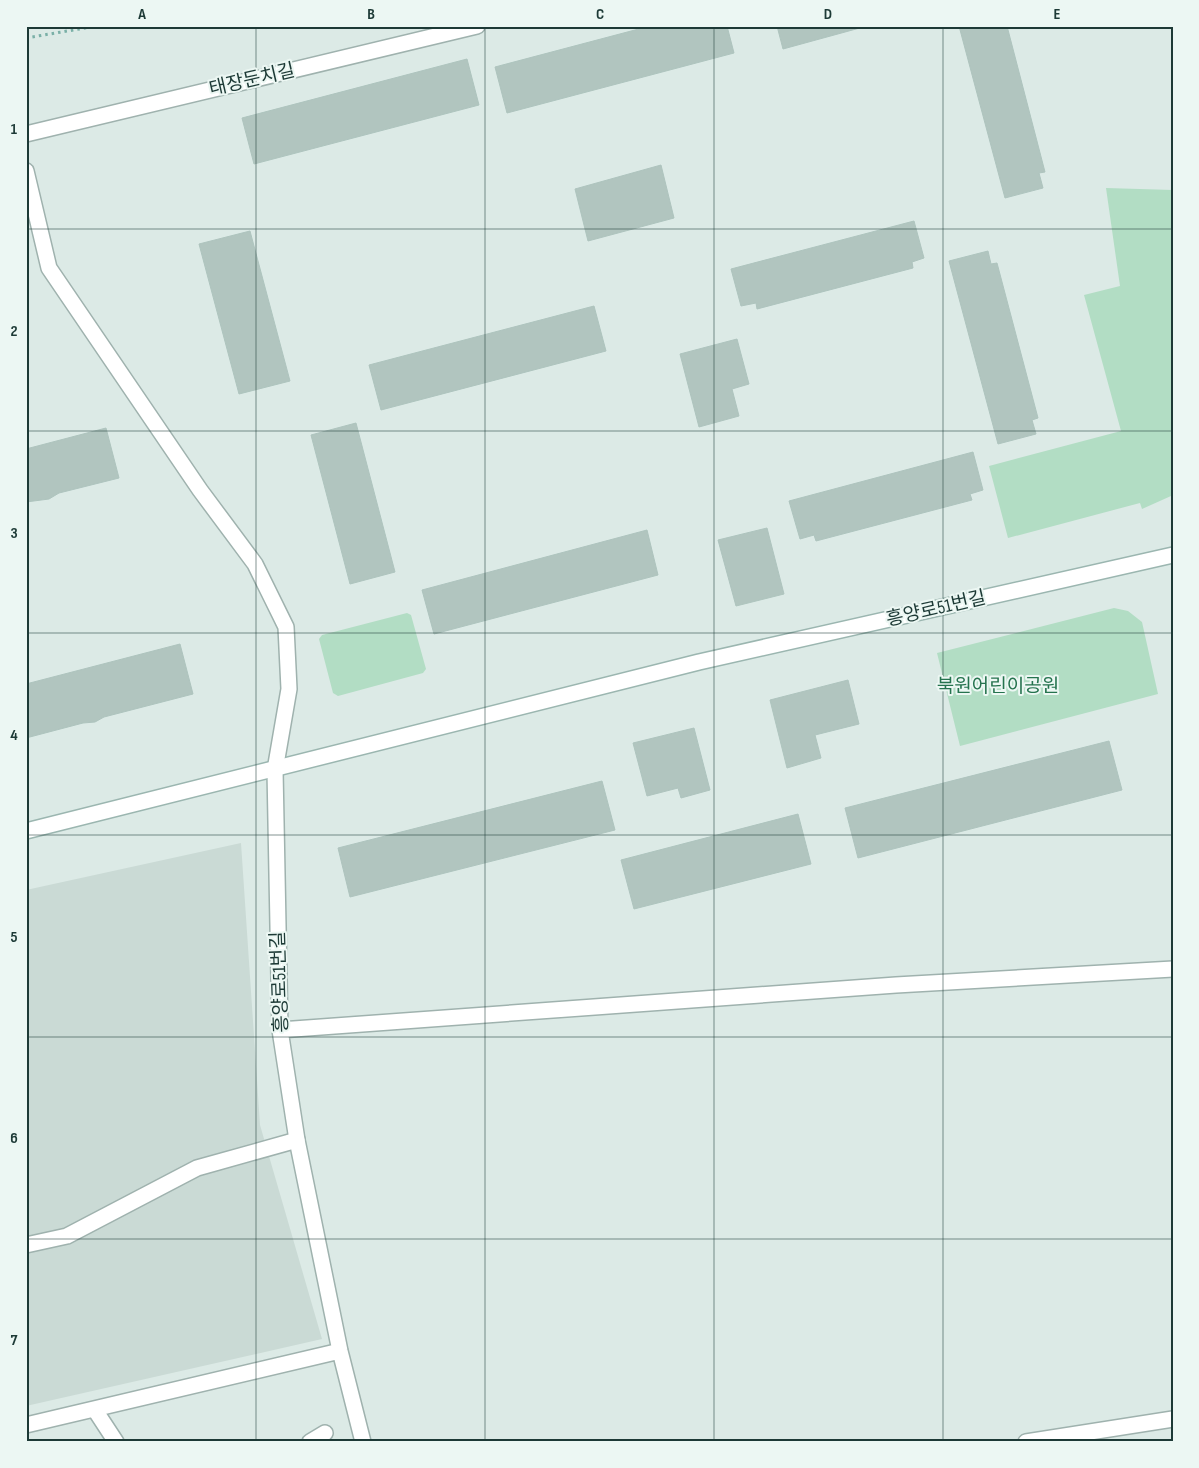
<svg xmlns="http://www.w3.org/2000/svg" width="1199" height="1468" font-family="'Sofia Sans Condensed','Noto Sans KR',sans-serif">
	<rect width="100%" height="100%" fill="#dceae6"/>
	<!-- built -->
	<path fill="#cadad5" d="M 241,843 L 260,1125 L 322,1339 L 26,1406 L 26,890 Z"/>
	<!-- green -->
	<path fill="#b2ddc4" d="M 1106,188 L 1173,190 L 1171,496 L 1142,509 L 1140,503 L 1008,538 L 989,466 L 1121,431 L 1084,295 L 1120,286 Z
		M 1114,608 L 1128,611 L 1142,622 L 1158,694 L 960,746 L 937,653 Z
		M 407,613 L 411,615 L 426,669 L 423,673 L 338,696 L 333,693 L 319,639 L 322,635 Z"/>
	<!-- building -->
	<path fill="#b1c5bf" stroke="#aec4be" d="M 650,26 L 727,26 L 734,53 L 507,113 L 495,67 Z
		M 777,26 L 867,26 L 783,49 Z
		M 959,26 L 1007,26 L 1045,172 L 1039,173 L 1043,188 L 1005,198 Z
		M 467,59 L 479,105 L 254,164 L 242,118 Z
		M 661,165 L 674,218 L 588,241 L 575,189 Z
		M 914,221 L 924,258 L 912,262 L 913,268 L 757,309 L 756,303 L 741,306 L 731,269 Z
		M 250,231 L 290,381 L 239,394 L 199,244 Z
		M 988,251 L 991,264 L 997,263 L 1038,418 L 1032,420 L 1036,434 L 998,444 L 949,261 Z
		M 594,306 L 606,351 L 381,410 L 369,365 Z
		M 737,339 L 749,384 L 732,389 L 739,416 L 699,427 L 680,354 Z
		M 356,423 L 395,572 L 350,584 L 311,435 Z
		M 106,428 L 119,478 L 59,493 L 49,499 L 26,502 L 26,449 Z
		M 973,452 L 983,490 L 970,494 L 972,500 L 816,541 L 814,535 L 800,539 L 789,501 Z
		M 767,528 L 784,594 L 736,606 L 718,540 Z
		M 647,530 L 658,575 L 434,634 L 422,590 Z
		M 180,644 L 193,694 L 104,717 L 95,722 L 83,723 L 26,738 L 26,684 Z
		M 848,680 L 859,724 L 815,735 L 821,758 L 787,768 L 770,700 Z
		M 694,728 L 710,790 L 681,798 L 678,788 L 647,796 L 633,743 Z
		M 1109,741 L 1122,790 L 858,858 L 845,808 Z
		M 602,781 L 615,830 L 350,897 L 338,848 Z
		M 798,814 L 811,864 L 634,909 L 621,860 Z"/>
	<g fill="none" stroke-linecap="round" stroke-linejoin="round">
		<!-- lane casing -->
		<g stroke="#9fb2ae" stroke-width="18">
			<path id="lane" d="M 26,1245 L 67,1236 L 197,1168 L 297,1140
				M 95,1410 L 116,1442
				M 310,1442 L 325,1433"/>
		</g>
		<!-- street casing -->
		<g stroke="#9fb2ae" stroke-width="18">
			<path id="street" d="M 26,134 L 477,26
				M 26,171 L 49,268 L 200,490 L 255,564 L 286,627 L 289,689 L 275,770 L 280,1030 L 297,1140 L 340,1351 L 363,1442
				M 280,1030 L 896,985 L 1173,969
				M 26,1425 L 340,1351
				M 1026,1442 L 1173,1419"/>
		</g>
		<!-- secondary casing -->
		<g stroke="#9bb6b0" stroke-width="18">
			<path id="secondary" d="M 26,831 L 699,662 L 1173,555"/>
		</g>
		<!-- path -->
		<path stroke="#7ab0a7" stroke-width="3" stroke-dasharray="2.5 4" stroke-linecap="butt" d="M 26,38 L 97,26"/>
		<!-- lane -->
		<use href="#lane" stroke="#fff" stroke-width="15"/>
		<!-- street -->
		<use href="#street" stroke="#fff" stroke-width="15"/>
		<!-- secondary -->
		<use href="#secondary" stroke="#fff" stroke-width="15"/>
	</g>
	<!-- grid -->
	<path fill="none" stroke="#1d3a36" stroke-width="1" stroke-opacity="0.55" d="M 256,26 L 256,1442M 485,26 L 485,1442M 714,26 L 714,1442M 943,26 L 943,1442M 26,229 L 1173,229M 26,431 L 1173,431M 26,633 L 1173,633M 26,835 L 1173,835M 26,1037 L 1173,1037M 26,1239 L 1173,1239"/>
	<g text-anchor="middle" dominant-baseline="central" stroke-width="4" stroke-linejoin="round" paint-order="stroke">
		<!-- street labels -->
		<g font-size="19" fill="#1d3a36" stroke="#ecf7f3">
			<text transform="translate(252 80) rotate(-13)">태장둔치길</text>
			<text transform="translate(936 609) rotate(-13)">흥양로51번길</text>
			<text transform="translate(280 982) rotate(-92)">흥양로51번길</text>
		</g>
		<!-- park labels -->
		<g font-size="19" fill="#25734e" stroke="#ecf7f3">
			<text x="998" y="686">북원어린이공원</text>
		</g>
	</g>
	<!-- border -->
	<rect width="1199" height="1468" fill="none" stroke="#ecf7f3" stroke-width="55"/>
	<rect x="28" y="28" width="1144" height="1412" fill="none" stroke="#1d3a36" stroke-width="2"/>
	<g font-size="16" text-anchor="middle" font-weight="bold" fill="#1d3a36">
		<text x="142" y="19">A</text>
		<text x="371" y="19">B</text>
		<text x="600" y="19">C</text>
		<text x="828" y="19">D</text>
		<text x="1057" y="19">E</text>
		<text x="14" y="134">1</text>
		<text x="14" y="336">2</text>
		<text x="14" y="538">3</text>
		<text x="14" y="740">4</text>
		<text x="14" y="942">5</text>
		<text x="14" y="1143">6</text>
		<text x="14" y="1345">7</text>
	</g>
</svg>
